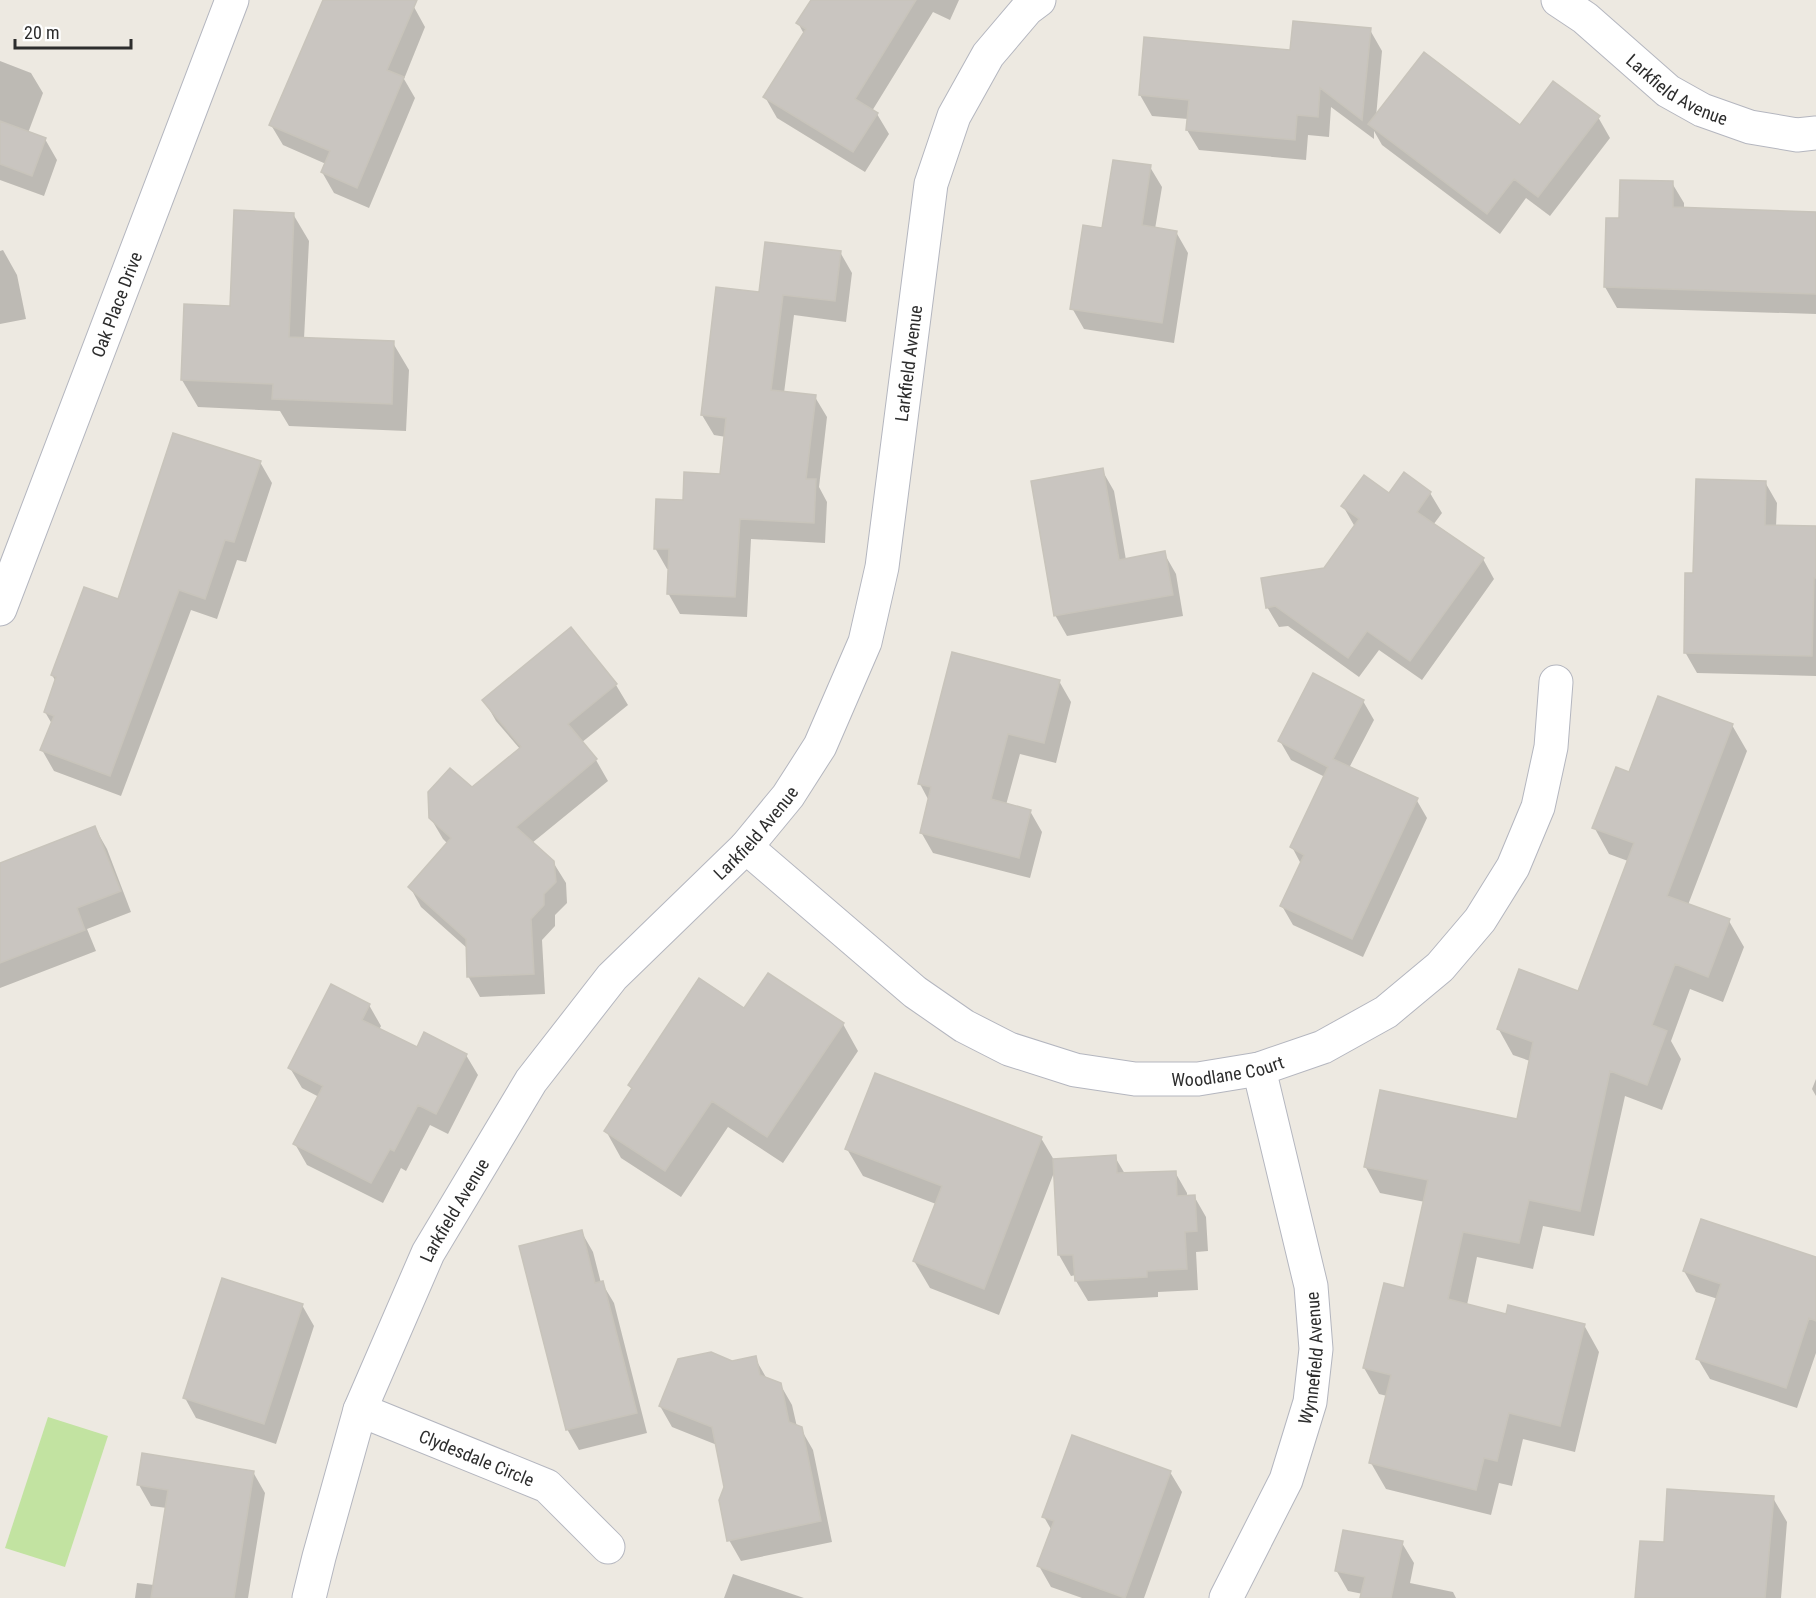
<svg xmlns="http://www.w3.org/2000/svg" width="1816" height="1598" font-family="'Roboto Condensed',sans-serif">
	<rect width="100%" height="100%" fill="#ede9e1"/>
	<!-- pitch -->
	<path fill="#c2e3a1" d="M 48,1417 L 108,1436 L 65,1567 L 5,1548 Z"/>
	<!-- shadow -->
	<path fill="#0003" d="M 324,0 L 398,0 L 414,7 L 425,27 L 404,79 L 415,98 L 369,208 L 334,193 L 322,172 L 326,164 L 283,145 L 271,125 Z
		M 813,0 L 959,0 L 950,20 L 933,12 L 872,111 L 877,114 L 889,134 L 865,172 L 777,118 L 765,97 L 804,34 L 798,23 Z
		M 1370,30 L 1382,51 L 1376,117 L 1520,127 L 1598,117 L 1610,138 L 1550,216 L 1526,198 L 1500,234 L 1382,145 L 1374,131 L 1374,139 L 1331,107 L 1329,137 L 1308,135 L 1306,160 L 1199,150 L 1187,130 L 1188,119 L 1152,116 L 1140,95 Z
		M 0,61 L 31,73 L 43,93 L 28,133 L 45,139 L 57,160 L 44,196 L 0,180 Z
		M 1150,167 L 1162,187 L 1155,229 L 1176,232 L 1188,253 L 1174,343 L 1084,329 L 1072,308 L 1103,229 Z
		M 1672,183 L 1684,203 L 1684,209 L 1816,213 L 1816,314 L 1617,308 L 1605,287 L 1621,219 Z
		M 293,214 L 309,241 L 304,339 L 393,343 L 409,370 L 406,431 L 289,426 L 280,411 L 198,407 L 182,380 L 185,306 L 231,308 Z
		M 3,250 L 17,275 L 26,319 L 0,324 L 0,251 Z
		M 840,252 L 852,273 L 846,322 L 794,315 L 784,393 L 815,397 L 827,417 L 819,487 L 827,502 L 825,543 L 751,539 L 747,617 L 680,614 L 668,593 L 670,569 L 667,569 L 655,548 L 684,502 L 721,476 L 726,437 L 714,435 L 702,415 L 760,294 Z
		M 260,462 L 272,483 L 246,562 L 237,560 L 217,619 L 191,610 L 121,796 L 54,771 L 42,750 L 52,724 L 45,712 L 56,682 L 52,675 L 119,601 Z
		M 1102,470 L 1114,491 L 1126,560 L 1164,553 L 1176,574 L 1183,616 L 1067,636 L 1055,615 Z
		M 1765,482 L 1777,503 L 1776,527 L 1816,528 L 1816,676 L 1697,673 L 1685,652 L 1695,575 Z
		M 1430,493 L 1442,513 L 1433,525 L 1483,559 L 1494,579 L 1422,680 L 1379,650 L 1359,677 L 1288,626 L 1279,627 L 1267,607 L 1324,570 L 1355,527 L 1343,506 L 1390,495 Z
		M 1059,681 L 1071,702 L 1056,763 L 1020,754 L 1006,805 L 1030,811 L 1042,832 L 1030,878 L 933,853 L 921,832 L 929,801 L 920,784 Z
		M 616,685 L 628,705 L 581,743 L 596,760 L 608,781 L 532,843 L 553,862 L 566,883 L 567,903 L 555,915 L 555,926 L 542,940 L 545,994 L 480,997 L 468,976 L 468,949 L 421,907 L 410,887 L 448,844 L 443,839 L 430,817 L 472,789 L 520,749 L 496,721 L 484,700 Z
		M 1363,701 L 1374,720 L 1349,768 L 1416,799 L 1427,818 L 1363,957 L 1293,925 L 1282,906 L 1301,864 L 1292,847 L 1325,777 L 1291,760 L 1280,741 Z
		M 1732,725 L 1747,751 L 1688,905 L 1729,921 L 1744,947 L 1723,1002 L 1690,989 L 1671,1041 L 1681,1059 L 1662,1110 L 1625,1096 L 1594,1236 L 1543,1226 L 1533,1269 L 1477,1257 L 1467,1305 L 1507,1315 L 1584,1325 L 1599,1352 L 1575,1452 L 1523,1439 L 1512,1486 L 1499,1483 L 1491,1515 L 1386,1489 L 1371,1463 L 1387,1396 L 1379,1394 L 1364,1368 L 1405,1290 L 1425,1202 L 1380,1193 L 1365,1166 L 1518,1121 L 1530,1061 L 1513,1055 L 1498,1028 L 1579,993 L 1628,861 L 1609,854 L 1594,827 L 1630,774 Z
		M 95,828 L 107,849 L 131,912 L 87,929 L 96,951 L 0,988 L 0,864 Z
		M 369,1005 L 381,1026 L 379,1030 L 417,1049 L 466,1055 L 478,1075 L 448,1134 L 430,1125 L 406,1171 L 401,1168 L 383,1203 L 307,1165 L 295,1144 L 319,1097 L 302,1088 L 290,1068 Z
		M 745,1010 L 843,1024 L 858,1051 L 783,1163 L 728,1127 L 681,1197 L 621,1158 L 606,1131 L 632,1090 L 629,1085 Z
		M 1816,1079 L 1816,1096 L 1812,1089 Z
		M 1041,1138 L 1054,1160 L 1115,1157 L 1125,1174 L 1175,1172 L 1187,1193 L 1187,1197 L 1194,1196 L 1206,1217 L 1208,1251 L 1196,1252 L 1198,1290 L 1158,1292 L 1158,1297 L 1088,1301 L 1076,1281 L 1076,1275 L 1071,1276 L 1059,1255 L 1055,1170 L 999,1315 L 930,1288 L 914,1261 L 936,1204 L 863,1176 L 847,1149 Z
		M 581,1231 L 593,1252 L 601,1283 L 602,1283 L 614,1303 L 647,1433 L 579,1450 L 567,1429 Z
		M 1816,1259 L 1816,1353 L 1797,1408 L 1710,1379 L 1698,1359 L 1718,1299 L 1696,1292 L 1684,1271 Z
		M 302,1305 L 314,1326 L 276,1444 L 196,1418 L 185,1398 Z
		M 755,1358 L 767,1379 L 780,1384 L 792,1405 L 797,1427 L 801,1429 L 813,1450 L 832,1542 L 741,1561 L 729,1540 L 726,1487 L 717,1445 L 672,1427 L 660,1406 L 731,1362 Z
		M 253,1472 L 265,1493 L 248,1598 L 135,1598 L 137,1583 L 154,1585 L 167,1508 L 151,1506 L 139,1485 Z
		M 1170,1472 L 1182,1492 L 1144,1598 L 1082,1598 L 1051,1587 L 1039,1566 L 1052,1531 L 1044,1517 Z
		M 1773,1498 L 1787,1522 L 1781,1598 L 1637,1598 L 1665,1543 Z
		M 1402,1543 L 1414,1563 L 1410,1583 L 1453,1592 L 1456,1598 L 1362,1598 L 1363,1594 L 1348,1591 L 1336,1570 Z
		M 733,1574 L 804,1598 L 724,1598 Z"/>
	<!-- building -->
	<path fill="#c9c5c0" stroke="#c8c4bb" stroke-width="1.5" d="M 323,0 L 417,0 L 387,70 L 404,77 L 357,188 L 321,172 L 330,151 L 269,125 Z
		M 811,0 L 916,0 L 855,99 L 878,113 L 853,152 L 763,97 L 806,29 L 796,23 Z
		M 1293,21 L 1371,28 L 1362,120 L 1320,88 L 1318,117 L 1297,115 L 1295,140 L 1186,130 L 1189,100 L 1139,95 L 1144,37 L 1290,50 Z
		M 1424,52 L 1520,125 L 1553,81 L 1600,116 L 1538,197 L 1514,179 L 1487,214 L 1368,124 Z
		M 0,121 L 46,138 L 32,176 L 0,164 Z
		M 1113,160 L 1151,165 L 1142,225 L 1177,231 L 1162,323 L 1070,309 L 1083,225 L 1102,228 Z
		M 1620,180 L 1673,181 L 1673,207 L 1816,212 L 1816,294 L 1604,287 L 1606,218 L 1619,218 Z
		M 234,210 L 294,213 L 289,337 L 394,341 L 392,404 L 272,399 L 273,384 L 181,380 L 184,304 L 230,306 Z
		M 765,242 L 841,251 L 835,301 L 783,295 L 771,390 L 816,395 L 806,479 L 816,479 L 814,523 L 740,519 L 735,597 L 667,594 L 669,549 L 654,549 L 656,499 L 683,500 L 684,472 L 720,474 L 726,418 L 701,415 L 716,287 L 759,292 Z
		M 173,433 L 261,461 L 234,542 L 225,540 L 205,599 L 179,590 L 110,776 L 40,750 L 54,716 L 44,712 L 56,677 L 51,675 L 84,587 L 118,599 Z
		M 1103,468 L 1119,560 L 1165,551 L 1173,595 L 1054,616 L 1031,481 Z
		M 1404,472 L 1431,492 L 1417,512 L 1484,558 L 1410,661 L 1367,631 L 1348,658 L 1275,606 L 1266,608 L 1261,578 L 1324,568 L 1359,519 L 1341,506 L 1364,475 L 1389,493 Z
		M 1696,479 L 1766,481 L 1765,525 L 1816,526 L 1816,578 L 1814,578 L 1812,656 L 1684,653 L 1685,573 L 1693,573 Z
		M 571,627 L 617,684 L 568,724 L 597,759 L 516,827 L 554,861 L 556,882 L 544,894 L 544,905 L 531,919 L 534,974 L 467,977 L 466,939 L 408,887 L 451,838 L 429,818 L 428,792 L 450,768 L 472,787 L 521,747 L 482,700 Z
		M 952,652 L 1060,680 L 1044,743 L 1008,734 L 991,799 L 1031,810 L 1019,858 L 920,833 L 931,787 L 918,784 Z
		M 1313,673 L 1364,700 L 1333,759 L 1418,798 L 1352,939 L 1280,906 L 1304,855 L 1290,847 L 1328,767 L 1278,741 Z
		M 1658,696 L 1733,724 L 1667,896 L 1730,919 L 1708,977 L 1675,964 L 1652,1025 L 1667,1031 L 1647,1085 L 1610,1071 L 1580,1211 L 1529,1200 L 1519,1243 L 1463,1232 L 1448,1299 L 1506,1314 L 1508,1305 L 1585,1324 L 1560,1426 L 1509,1413 L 1497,1461 L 1484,1458 L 1476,1490 L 1369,1463 L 1391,1375 L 1363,1368 L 1384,1283 L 1404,1288 L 1428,1180 L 1364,1167 L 1380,1090 L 1517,1119 L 1533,1042 L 1497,1029 L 1519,969 L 1578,991 L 1634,843 L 1592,828 L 1616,767 L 1629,772 Z
		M 95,826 L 121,891 L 77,908 L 85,930 L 0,963 L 0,863 Z
		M 768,973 L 844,1023 L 767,1137 L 712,1101 L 665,1171 L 604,1131 L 632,1088 L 628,1085 L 699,978 L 744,1008 Z
		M 331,984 L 370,1004 L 362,1020 L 417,1047 L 424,1032 L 467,1054 L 436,1114 L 418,1105 L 394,1151 L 390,1149 L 371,1183 L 293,1144 L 323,1086 L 288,1068 Z
		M 875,1073 L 1042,1137 L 984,1289 L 913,1261 L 942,1186 L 845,1149 Z
		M 1116,1155 L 1117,1173 L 1176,1171 L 1177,1196 L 1195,1195 L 1197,1231 L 1185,1232 L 1187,1269 L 1147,1271 L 1147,1277 L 1075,1281 L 1073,1255 L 1058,1255 L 1053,1159 Z
		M 1701,1219 L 1816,1257 L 1816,1321 L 1809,1318 L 1786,1388 L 1696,1359 L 1721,1284 L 1683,1271 Z
		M 582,1230 L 595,1283 L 603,1281 L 637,1413 L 566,1430 L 519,1246 Z
		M 222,1278 L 303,1304 L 264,1424 L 183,1398 Z
		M 711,1352 L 732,1361 L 756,1356 L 760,1375 L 781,1383 L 789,1422 L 802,1427 L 821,1521 L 727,1541 L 719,1500 L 724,1487 L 712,1427 L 659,1406 L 678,1359 Z
		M 1072,1435 L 1171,1471 L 1125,1598 L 1037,1566 L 1054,1521 L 1042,1517 Z
		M 142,1453 L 254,1471 L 234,1598 L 151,1598 L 168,1490 L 137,1485 Z
		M 1667,1489 L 1774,1496 L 1765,1598 L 1635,1598 L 1640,1541 L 1664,1542 Z
		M 1343,1530 L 1403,1541 L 1391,1598 L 1360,1598 L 1365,1577 L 1335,1571 Z"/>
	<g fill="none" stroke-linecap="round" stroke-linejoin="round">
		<!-- minor casing -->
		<g stroke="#b4b6bf" stroke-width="35">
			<g id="minor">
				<path id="s1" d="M 1558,0 L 1585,18 L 1668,91 L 1702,110 L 1750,127 L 1797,135 L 1816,133"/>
				<path id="s2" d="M 0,609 L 232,0"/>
				<path id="s3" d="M 746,847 L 915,992 L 964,1026 L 1009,1049 L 1075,1070 L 1135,1079 L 1198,1079 L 1259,1069 L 1323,1047 L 1386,1012 L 1440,967 L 1480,920 L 1513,867 L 1538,807 L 1551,747 L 1556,682"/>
				<path id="s4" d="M 360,1410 L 547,1486 L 608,1547"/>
				<path id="s5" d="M 309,1598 L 319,1557 L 360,1410 L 428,1253 L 531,1081 L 612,977 L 746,847 L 788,796 L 820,746 L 865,642 L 882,567 L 931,184 L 954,116 L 988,55 L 1027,9 L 1039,0"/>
				<path id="s6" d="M 1226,1598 L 1286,1480 L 1310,1402 L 1316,1349 L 1311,1286 L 1259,1069"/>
			</g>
		</g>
		<!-- minor -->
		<use href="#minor" stroke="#fff" stroke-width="33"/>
	</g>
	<g text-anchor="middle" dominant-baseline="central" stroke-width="4.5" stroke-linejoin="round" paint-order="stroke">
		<!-- street labels -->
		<g font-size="18" fill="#2d2d2d" stroke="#fff">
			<text stroke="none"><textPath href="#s1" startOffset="150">Larkfield Avenue</textPath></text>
			<text stroke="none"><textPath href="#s2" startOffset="326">Oak Place Drive</textPath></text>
			<text stroke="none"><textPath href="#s5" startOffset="1406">Larkfield Avenue</textPath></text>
			<text stroke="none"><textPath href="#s5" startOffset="902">Larkfield Avenue</textPath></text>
			<text stroke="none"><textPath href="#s3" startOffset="556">Woodlane Court</textPath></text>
			<text stroke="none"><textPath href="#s5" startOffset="416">Larkfield Avenue</textPath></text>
			<text stroke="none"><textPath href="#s6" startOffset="258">Wynnefield Avenue</textPath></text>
			<text stroke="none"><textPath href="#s4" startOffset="126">Clydesdale Circle</textPath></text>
		</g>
	</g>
	<!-- scale -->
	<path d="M15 39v9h116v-9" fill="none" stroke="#2d2d2d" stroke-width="3"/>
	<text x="24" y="39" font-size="18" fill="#2d2d2d" stroke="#ffffff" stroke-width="4.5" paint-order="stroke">20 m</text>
</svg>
